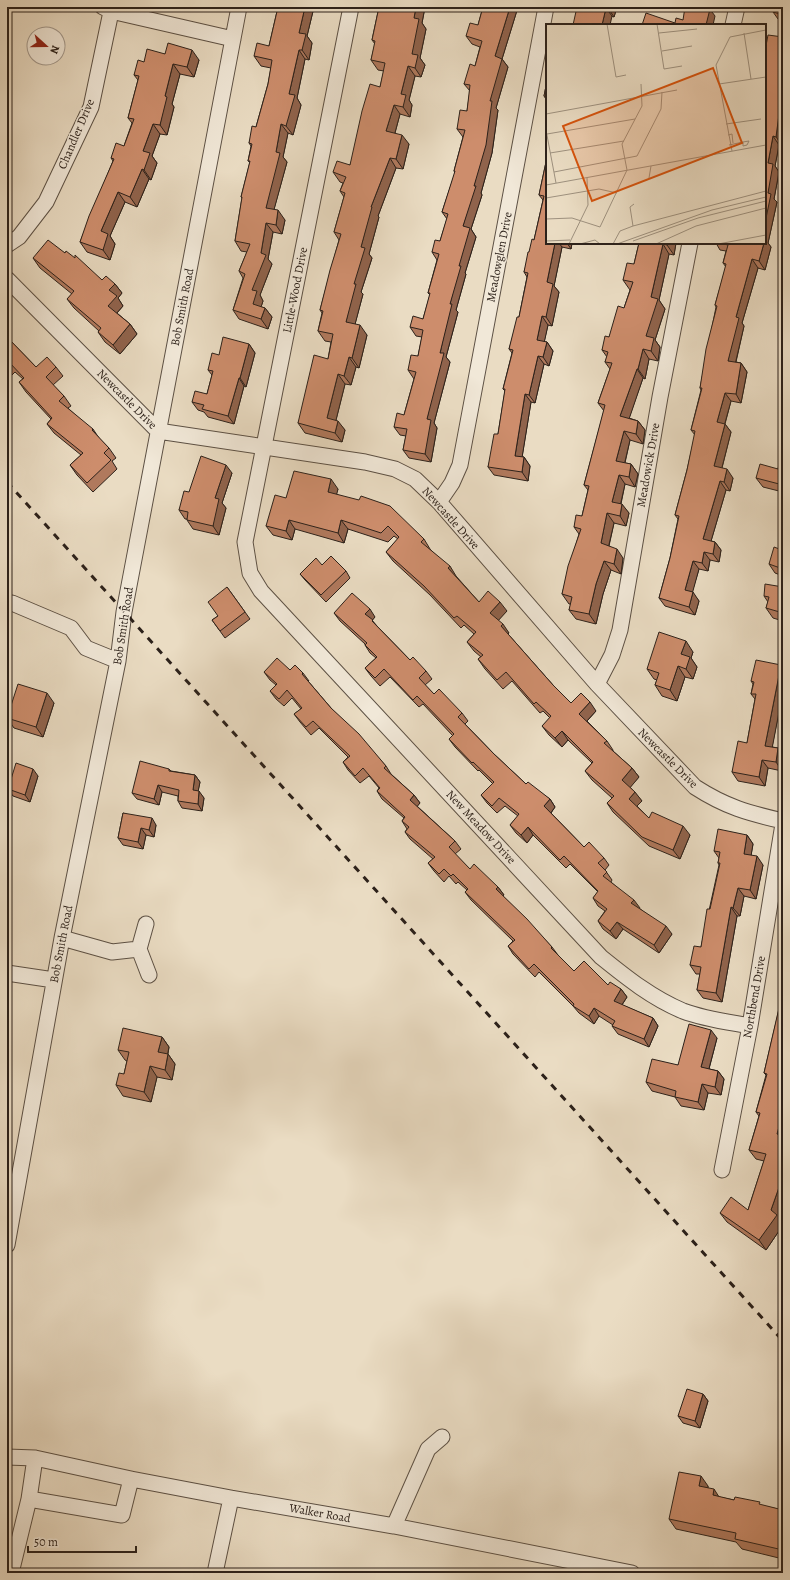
<svg xmlns="http://www.w3.org/2000/svg" width="790" height="1580" font-family="Alegreya,serif">
	<rect width="100%" height="100%" fill="#eadcc3"/>
	<filter id="stains"><feTurbulence type="fractalNoise" baseFrequency=".005" numOctaves="4"/><feColorMatrix values="0 0 0 0 .2 0 0 0 0 .09 0 0 0 0 .02 0 0 0 .5 -.17"/></filter>
	<radialGradient id="worn" r=".72"><stop offset=".6" stop-color="#630" stop-opacity="0"/><stop offset="1" stop-color="#630" stop-opacity=".3"/></radialGradient>
	<g fill="none" stroke-linecap="round" stroke-linejoin="round">
		<!-- minor casing -->
		<g stroke="#5c5044" stroke-width="17">
			<path id="minor" d="M 103,7 L 111,11 L 233,39
				M 351,7 L 245,542 L 250,573 L 261,591 L 601,957 C 627,978 652,998 683,1011 C 704,1019 728,1022 750,1026
				M 733,25 L 737,7
				M 7,245 L 19,237 L 46,202 L 91,107 L 112,7
				M 7,279 L 158,431 L 365,462 L 395,469 L 415,479 L 439,502 L 597,684 L 695,787 C 726,807 748,813 783,821
				M 439,502 L 452,483 L 460,465 L 546,7
				M 12,603 L 71,628 L 86,648 L 118,661
				M 597,684 L 612,655 L 620,630 L 660,397 L 690,243
				M 146,924 L 139,949 L 149,975
				M 62,938 L 112,952 L 139,949
				M 7,973 L 54,980
				M 722,1170 L 750,1026 L 783,824
				M 7,1245 L 62,938 L 118,661 L 124,612 L 239,7
				M 7,1457 L 35,1458 L 131,1479 L 231,1498 L 394,1526 L 632,1573
				M 29,1499 L 122,1515 L 131,1479
				M 394,1526 L 428,1449 L 442,1437
				M 11,1573 L 29,1499 L 35,1458
				M 215,1573 L 231,1498"/>
		</g>
		<!-- minor -->
		<use href="#minor" stroke="#f1e8d8" stroke-width="15"/>
		<!-- rail -->
		<path stroke="#2c211a" stroke-width="3" stroke-dasharray="7 7" stroke-linecap="butt" d="M 7,482 L 783,1341"/>
	</g>
	<!-- wall -->
	<path fill="#b0795d" stroke="#2c211a" d="M 278,7 L 314,7 L 307,36 L 312,43 L 309,60 L 305,59 L 297,98 L 301,105 L 293,135 L 288,133 L 283,157 L 287,162 L 274,209 L 285,220 L 282,234 L 273,232 L 268,259 L 272,264 L 260,295 L 263,301 L 261,307 L 265,308 L 272,317 L 268,329 L 239,319 L 233,310 L 243,278 L 239,271 L 247,252 L 241,251 L 235,241 L 242,198 L 241,197 L 250,162 L 248,161 L 251,146 L 249,143 L 256,127 L 268,84 L 271,68 L 261,66 L 254,56 L 269,46 Z
		M 379,7 L 425,7 L 422,23 L 426,29 L 420,58 L 425,65 L 421,77 L 415,76 L 409,100 L 412,105 L 410,117 L 400,114 L 395,133 L 409,144 L 403,169 L 396,168 L 378,216 L 379,217 L 369,254 L 372,258 L 361,292 L 363,294 L 355,324 L 367,335 L 359,368 L 356,367 L 351,385 L 345,384 L 336,420 L 345,430 L 342,442 L 305,433 L 298,423 L 328,359 L 331,342 L 325,341 L 318,331 L 322,313 L 320,310 L 339,240 L 334,232 L 344,197 L 340,191 L 343,183 L 340,182 L 333,172 L 350,165 L 380,87 L 384,71 L 378,70 L 371,60 L 375,44 L 372,40 Z
		M 483,7 L 518,7 L 502,59 L 508,67 L 496,108 L 498,110 L 492,153 L 481,193 L 482,195 L 471,229 L 476,237 L 465,273 L 466,274 L 456,310 L 458,312 L 446,357 L 450,362 L 434,423 L 437,428 L 431,462 L 409,458 L 403,450 L 406,436 L 400,435 L 394,427 L 404,415 L 414,379 L 408,370 L 418,356 L 422,337 L 416,336 L 410,327 L 423,319 L 430,295 L 428,293 L 437,260 L 432,252 L 440,241 L 447,219 L 442,212 L 455,173 L 454,171 L 463,137 L 457,129 L 467,111 L 470,91 L 464,84 L 475,66 L 480,47 L 472,44 L 466,36 L 478,25 Z
		M 577,7 L 617,7 L 614,17 Z
		M 783,7 L 783,21 L 778,19 L 773,12 Z
		M 765,51 L 782,145 L 779,145 L 775,166 L 779,172 L 774,199 L 777,202 L 768,243 L 771,247 L 765,270 L 758,268 L 742,323 L 744,326 L 736,362 L 741,363 L 747,372 L 741,403 L 731,401 L 725,424 L 731,432 L 722,468 L 733,478 L 730,491 L 726,490 L 711,541 L 715,542 L 721,550 L 719,562 L 710,560 L 708,571 L 699,569 L 692,592 L 699,601 L 695,615 L 665,606 L 659,598 L 670,558 L 678,519 L 675,515 L 687,470 L 695,435 L 691,430 L 701,390 L 700,388 L 716,307 L 715,305 L 726,267 L 723,263 L 726,251 L 720,250 L 716,243 L 765,243 Z
		M 165,54 L 199,60 L 194,77 L 180,74 L 172,104 L 174,107 L 167,135 L 160,134 L 152,156 L 157,163 L 151,180 L 149,179 L 137,207 L 125,202 L 110,236 L 115,244 L 110,260 L 87,252 L 80,242 L 113,161 L 111,158 L 124,146 L 132,123 L 128,118 L 138,80 L 134,75 L 144,62 Z
		M 547,81 L 547,101 L 544,96 Z
		M 546,162 L 547,243 L 572,243 L 571,249 L 562,247 L 554,286 L 559,292 L 552,326 L 548,325 L 544,342 L 547,342 L 553,351 L 549,366 L 544,364 L 535,403 L 531,402 L 522,457 L 524,457 L 530,466 L 528,481 L 494,475 L 488,467 L 498,434 L 505,391 L 503,389 L 512,353 L 509,349 L 519,317 L 527,277 L 524,272 L 534,240 L 543,200 L 539,195 Z
		M 639,243 L 676,243 L 674,255 L 669,254 L 659,300 L 665,309 L 655,340 L 660,347 L 658,361 L 649,359 L 645,379 L 643,378 L 629,418 L 638,421 L 645,430 L 643,444 L 630,440 L 625,463 L 631,464 L 638,474 L 635,487 L 625,484 L 621,504 L 629,513 L 626,526 L 614,523 L 609,546 L 623,558 L 621,574 L 611,570 L 603,594 L 596,624 L 576,619 L 569,610 L 571,604 L 569,604 L 562,594 L 579,534 L 574,527 L 582,516 L 588,490 L 584,485 L 604,411 L 598,403 L 610,369 L 605,362 L 607,357 L 602,350 L 624,308 L 630,290 L 623,280 L 634,264 Z
		M 65,253 L 102,280 L 115,284 L 122,293 L 118,298 L 123,306 L 117,313 L 130,324 L 137,334 L 120,354 L 105,342 L 98,332 L 99,331 L 74,308 L 67,299 L 72,294 L 40,268 L 33,258 Z
		M 7,337 L 36,367 L 56,367 L 63,376 L 53,385 L 64,396 L 71,406 L 68,408 L 99,438 L 109,448 L 116,458 L 112,461 L 117,469 L 93,492 L 77,475 L 70,465 L 81,455 L 54,433 L 47,424 L 51,419 L 26,392 L 19,382 L 23,379 L 15,372 L 7,380 Z
		M 249,344 L 255,353 L 246,387 L 244,386 L 234,424 L 208,417 L 204,412 L 198,410 L 192,402 L 207,394 L 212,375 L 208,370 L 219,355 Z
		M 783,459 L 783,492 L 763,487 L 756,478 L 778,469 Z
		M 232,473 L 222,503 L 226,508 L 219,535 L 193,529 L 187,520 L 187,519 L 185,519 L 179,510 L 189,492 Z
		M 338,489 L 336,494 L 424,539 L 430,549 L 456,576 L 479,602 L 507,611 L 498,620 L 509,633 L 508,634 L 553,685 L 571,703 L 596,711 L 587,721 L 607,741 L 613,750 L 613,751 L 632,768 L 639,777 L 630,787 L 642,801 L 637,806 L 649,818 L 690,835 L 680,859 L 649,846 L 613,812 L 607,803 L 612,798 L 592,780 L 585,771 L 592,763 L 568,740 L 562,747 L 549,735 L 542,726 L 550,718 L 543,711 L 540,713 L 512,681 L 503,689 L 485,669 L 478,659 L 481,657 L 474,651 L 467,642 L 474,634 L 464,625 L 461,628 L 430,595 L 393,561 L 386,552 L 398,539 L 394,536 L 388,542 L 348,529 L 344,543 L 295,529 L 292,540 L 273,535 L 266,526 L 286,498 Z
		M 783,547 L 783,576 L 775,573 L 769,564 L 782,550 Z
		M 322,565 L 346,571 L 350,578 L 326,602 L 305,580 L 300,574 Z
		M 227,587 L 250,619 L 225,638 L 212,620 L 218,616 Z
		M 783,587 L 783,621 L 773,618 L 766,608 L 768,602 L 764,596 Z
		M 334,613 L 375,617 L 372,620 L 377,626 L 410,660 L 426,671 L 432,679 L 425,685 L 434,694 L 462,713 L 468,721 L 465,724 L 494,754 L 526,784 L 550,799 L 555,807 L 551,813 L 584,847 L 604,858 L 609,865 L 605,870 L 612,880 L 611,882 L 639,908 L 672,934 L 659,953 L 623,929 L 616,939 L 603,929 L 598,921 L 605,911 L 598,906 L 593,898 L 598,892 L 570,864 L 566,868 L 533,835 L 527,843 L 516,833 L 510,825 L 518,816 L 505,806 L 497,813 L 487,803 L 481,795 L 493,784 L 479,770 L 478,771 L 455,747 L 449,739 L 453,736 L 423,704 L 419,707 L 390,677 L 380,686 L 371,676 L 365,668 L 376,658 L 370,653 L 365,645 L 365,644 L 340,621 Z
		M 693,652 L 691,658 L 697,667 L 693,679 L 685,677 L 677,701 L 662,696 L 655,685 L 657,680 L 654,679 L 647,669 Z
		M 783,668 L 783,691 L 772,747 L 778,748 L 783,755 L 783,763 L 782,771 L 768,768 L 765,786 L 738,781 L 732,772 L 747,743 L 755,699 L 751,694 L 753,684 L 751,681 Z
		M 290,670 L 303,673 L 309,681 L 308,681 L 331,708 L 386,766 L 391,774 L 414,795 L 420,803 L 417,806 L 455,841 L 461,849 L 455,854 L 470,869 L 498,887 L 504,895 L 503,896 L 552,947 L 558,955 L 574,971 L 608,985 L 621,989 L 627,997 L 622,1005 L 653,1018 L 658,1026 L 649,1047 L 618,1034 L 612,1026 L 613,1025 L 599,1016 L 594,1024 L 579,1013 L 573,1006 L 539,972 L 535,977 L 513,954 L 508,946 L 513,941 L 471,900 L 465,892 L 467,890 L 458,882 L 456,884 L 449,876 L 444,882 L 434,871 L 428,863 L 433,859 L 410,839 L 405,832 L 407,829 L 402,821 L 404,818 L 382,799 L 377,791 L 379,788 L 369,776 L 360,783 L 348,770 L 343,762 L 348,757 L 319,728 L 311,735 L 300,722 L 294,714 L 301,709 L 292,698 L 284,706 L 276,699 L 270,691 L 276,685 L 270,680 L 264,672 Z
		M 54,703 L 43,737 L 14,728 L 7,718 Z
		M 169,769 L 171,771 L 195,775 L 200,782 L 198,791 L 204,798 L 202,811 L 182,808 L 178,801 L 178,796 L 162,792 L 159,805 L 137,799 L 132,793 Z
		M 38,776 L 30,802 L 13,796 L 8,789 Z
		M 123,813 L 156,825 L 154,837 L 146,835 L 143,849 L 123,845 L 118,838 Z
		M 747,835 L 753,844 L 751,855 L 763,865 L 756,899 L 744,896 L 740,916 L 737,916 L 722,1002 L 703,998 L 697,990 L 700,974 L 696,974 L 690,965 L 701,947 L 719,865 L 718,863 L 719,858 L 714,851 Z
		M 783,983 L 783,1205 L 779,1217 L 783,1223 L 783,1225 L 766,1250 L 727,1222 L 720,1213 L 748,1210 L 764,1161 L 756,1159 L 749,1150 L 759,1116 L 756,1112 L 766,1075 L 764,1073 L 782,997 L 780,995 Z
		M 162,1037 L 169,1047 L 168,1054 L 175,1064 L 172,1080 L 157,1077 L 151,1102 L 123,1096 L 116,1085 L 124,1074 L 127,1061 L 125,1060 L 118,1050 Z
		M 717,1038 L 709,1069 L 718,1071 L 724,1079 L 721,1095 L 708,1093 L 704,1110 L 681,1106 L 675,1097 L 652,1091 L 646,1082 L 678,1065 Z
		M 703,1394 L 708,1401 L 700,1428 L 683,1423 L 678,1416 Z
		M 708,1486 L 708,1488 L 719,1497 L 783,1510 L 783,1559 L 742,1549 L 736,1542 L 676,1529 L 669,1519 Z"/>
	<!-- shaded-wall -->
	<path fill="#90634c" stroke="#2c211a" d="M 305,7 L 314,7 L 307,36 L 312,43 L 309,60 L 302,50 L 299,33 Z
		M 416,7 L 425,7 L 422,23 L 426,29 L 420,58 L 425,65 L 421,77 L 415,68 L 412,54 L 414,18 Z
		M 510,7 L 518,7 L 502,59 L 508,67 L 496,108 L 498,110 L 492,153 L 481,193 L 482,195 L 471,229 L 476,237 L 465,273 L 466,274 L 456,310 L 458,312 L 446,357 L 450,362 L 434,423 L 437,428 L 431,462 L 425,454 L 427,419 L 450,304 L 459,266 L 463,226 L 474,186 L 490,101 L 495,56 Z
		M 609,7 L 617,7 L 614,17 L 608,8 Z
		M 706,7 L 713,7 L 712,12 L 715,16 L 713,25 L 706,25 Z
		M 606,8 L 612,16 L 610,25 L 602,25 Z
		M 192,50 L 199,60 L 194,77 L 187,67 Z
		M 299,50 L 305,59 L 297,98 L 301,105 L 293,135 L 286,126 L 289,94 Z
		M 173,64 L 180,74 L 172,104 L 174,107 L 167,135 L 160,125 L 165,96 Z
		M 408,66 L 415,76 L 409,100 L 412,105 L 410,117 L 403,107 L 401,94 Z
		M 783,84 L 783,134 L 782,145 L 776,137 Z
		M 394,105 L 400,114 L 393,140 L 386,131 Z
		M 153,124 L 160,134 L 152,156 L 157,163 L 151,180 L 144,170 L 143,151 Z
		M 281,124 L 288,133 L 283,157 L 287,162 L 272,217 L 266,208 Z
		M 402,135 L 409,144 L 403,169 L 396,159 Z
		M 773,136 L 779,145 L 775,166 L 779,172 L 774,199 L 777,202 L 768,243 L 771,247 L 765,270 L 759,261 L 764,243 L 765,243 L 765,223 L 768,193 L 768,163 Z
		M 390,158 L 396,168 L 378,216 L 379,217 L 369,254 L 372,258 L 361,292 L 363,294 L 353,332 L 346,322 L 361,247 L 371,207 Z
		M 142,169 L 149,179 L 137,207 L 130,197 Z
		M 118,192 L 125,202 L 110,236 L 115,244 L 110,260 L 103,250 L 101,231 Z
		M 278,210 L 285,220 L 282,234 L 276,225 Z
		M 266,223 L 273,232 L 268,259 L 272,264 L 260,295 L 263,301 L 259,313 L 253,304 L 252,290 L 261,253 Z
		M 555,243 L 559,243 L 562,247 L 554,286 L 559,292 L 552,326 L 546,317 L 547,282 Z
		M 567,243 L 572,243 L 571,249 Z
		M 667,243 L 676,243 L 674,255 L 667,245 Z
		M 663,244 L 669,254 L 659,300 L 665,309 L 655,340 L 660,347 L 658,361 L 651,351 L 646,336 L 651,297 Z
		M 752,259 L 758,268 L 742,323 L 744,326 L 734,369 L 728,361 L 736,317 Z
		M 115,284 L 122,293 L 118,298 L 123,306 L 114,316 L 108,306 L 109,290 Z
		M 265,308 L 272,317 L 268,329 L 261,319 Z
		M 542,316 L 548,325 L 543,348 L 537,340 Z
		M 130,324 L 137,334 L 120,354 L 113,345 Z
		M 360,325 L 367,335 L 359,368 L 352,358 Z
		M 547,342 L 553,351 L 549,366 L 543,357 Z
		M 249,344 L 255,353 L 246,387 L 240,378 Z
		M 643,349 L 649,359 L 645,379 L 638,369 Z
		M 538,356 L 544,364 L 535,403 L 529,395 Z
		M 349,357 L 356,367 L 351,385 L 344,376 Z
		M 741,363 L 747,372 L 741,403 L 736,394 Z
		M 637,369 L 643,378 L 627,425 L 620,416 Z
		M 338,374 L 345,384 L 334,428 L 327,418 Z
		M 239,378 L 244,386 L 234,424 L 228,416 Z
		M 725,393 L 731,401 L 723,430 L 717,422 Z
		M 525,394 L 531,402 L 521,464 L 515,456 Z
		M 338,421 L 345,430 L 342,442 L 335,433 Z
		M 638,421 L 645,430 L 643,444 L 636,434 Z
		M 725,424 L 731,432 L 720,475 L 714,466 Z
		M 93,429 L 99,438 L 92,430 Z
		M 624,431 L 630,440 L 623,470 L 616,461 Z
		M 524,457 L 530,466 L 528,481 L 522,472 Z
		M 631,464 L 638,474 L 635,487 L 629,477 Z
		M 226,465 L 232,473 L 222,503 L 226,508 L 219,535 L 213,526 L 215,498 Z
		M 727,469 L 733,478 L 730,491 L 724,482 Z
		M 619,475 L 625,484 L 619,511 L 612,502 Z
		M 331,479 L 338,489 L 335,501 L 328,492 Z
		M 720,481 L 726,490 L 709,548 L 703,539 Z
		M 622,504 L 629,513 L 626,526 L 620,516 Z
		M 607,513 L 614,523 L 607,553 L 601,543 Z
		M 289,520 L 295,529 L 292,540 L 286,531 Z
		M 341,520 L 348,529 L 344,543 L 338,533 Z
		M 715,542 L 721,550 L 719,562 L 713,554 Z
		M 617,549 L 623,558 L 621,574 L 614,564 Z
		M 704,552 L 710,560 L 708,571 L 702,563 Z
		M 604,561 L 611,570 L 603,594 L 596,624 L 589,614 L 596,584 Z
		M 693,561 L 699,569 L 691,598 L 685,590 Z
		M 450,566 L 456,576 L 455,577 L 448,568 Z
		M 7,588 L 10,592 L 7,596 Z
		M 693,592 L 699,601 L 695,615 L 689,607 Z
		M 500,602 L 507,611 L 497,622 L 490,613 Z
		M 370,609 L 375,617 L 371,622 L 365,614 Z
		M 503,624 L 509,633 L 507,635 L 501,626 Z
		M 686,641 L 693,652 L 691,658 L 697,667 L 693,679 L 686,669 L 681,654 Z
		M 781,665 L 783,668 L 783,691 L 771,754 L 765,746 Z
		M 678,666 L 685,677 L 677,701 L 670,690 Z
		M 47,693 L 54,703 L 43,737 L 36,727 Z
		M 590,702 L 596,711 L 585,723 L 579,714 Z
		M 562,731 L 568,740 L 562,747 L 555,738 Z
		M 778,748 L 783,755 L 783,763 L 782,771 L 776,762 Z
		M 762,760 L 768,768 L 765,786 L 759,777 Z
		M 632,768 L 639,777 L 629,789 L 622,780 Z
		M 33,769 L 38,776 L 30,802 L 25,795 Z
		M 195,775 L 200,782 L 197,797 L 193,790 Z
		M 158,785 L 162,792 L 159,805 L 154,799 Z
		M 199,791 L 204,798 L 202,811 L 198,804 Z
		M 635,792 L 642,801 L 635,808 L 629,799 Z
		M 414,795 L 420,803 L 416,808 L 410,800 Z
		M 550,799 L 555,807 L 550,814 L 544,806 Z
		M 7,816 L 10,819 L 7,829 Z
		M 152,818 L 156,825 L 154,837 L 149,830 Z
		M 683,826 L 690,835 L 680,859 L 673,850 Z
		M 528,827 L 533,835 L 527,843 L 521,835 Z
		M 141,828 L 146,835 L 143,849 L 138,842 Z
		M 747,835 L 753,844 L 750,862 L 744,854 Z
		M 757,856 L 763,865 L 756,899 L 750,890 Z
		M 498,887 L 504,895 L 502,897 L 496,889 Z
		M 738,888 L 744,896 L 740,916 L 733,908 Z
		M 634,900 L 640,908 L 637,911 L 631,903 Z
		M 731,907 L 737,916 L 722,1002 L 716,993 Z
		M 617,922 L 623,929 L 616,939 L 610,931 Z
		M 666,926 L 672,934 L 659,953 L 654,945 Z
		M 621,989 L 627,997 L 619,1009 L 614,1001 Z
		M 594,1008 L 599,1016 L 594,1024 L 589,1016 Z
		M 653,1018 L 658,1026 L 649,1047 L 644,1039 Z
		M 711,1030 L 717,1038 L 707,1076 L 701,1067 Z
		M 162,1037 L 169,1047 L 166,1062 L 158,1052 Z
		M 168,1054 L 175,1064 L 172,1080 L 165,1070 Z
		M 150,1066 L 157,1077 L 151,1102 L 144,1092 Z
		M 718,1071 L 724,1079 L 721,1095 L 715,1087 Z
		M 702,1084 L 708,1093 L 704,1110 L 698,1102 Z
		M 783,1112 L 783,1143 L 777,1134 Z
		M 783,1146 L 783,1169 L 779,1163 Z
		M 783,1176 L 783,1205 L 779,1217 L 783,1223 L 783,1225 L 766,1250 L 759,1240 L 771,1210 Z
		M 703,1394 L 708,1401 L 700,1428 L 695,1421 Z
		M 701,1476 L 708,1486 L 706,1496 L 699,1486 Z
		M 714,1489 L 721,1500 L 713,1495 Z"/>
	<!-- building -->
	<path fill="#cd8d6c" stroke="#2c211a" d="M 278,7 L 305,7 L 299,33 L 306,34 L 302,50 L 299,50 L 289,94 L 295,95 L 286,126 L 281,124 L 276,152 L 280,153 L 266,208 L 278,210 L 276,225 L 266,223 L 261,253 L 266,255 L 252,290 L 257,291 L 253,304 L 265,308 L 261,319 L 233,310 L 245,274 L 239,271 L 250,244 L 235,241 L 242,197 L 241,197 L 250,161 L 248,161 L 252,144 L 249,143 L 252,126 L 256,127 L 268,84 L 272,60 L 254,56 L 257,43 L 269,46 Z
		M 379,7 L 416,7 L 414,18 L 419,19 L 412,54 L 418,55 L 415,68 L 408,66 L 401,94 L 406,95 L 403,107 L 394,105 L 386,131 L 402,135 L 396,159 L 390,158 L 371,207 L 372,207 L 361,247 L 365,248 L 354,284 L 356,284 L 346,322 L 360,325 L 352,358 L 349,357 L 344,376 L 338,374 L 327,418 L 338,421 L 335,433 L 298,423 L 314,355 L 328,359 L 333,334 L 318,331 L 323,311 L 320,310 L 330,270 L 341,234 L 334,232 L 345,193 L 340,191 L 346,177 L 333,172 L 337,161 L 350,165 L 362,111 L 370,84 L 380,87 L 385,63 L 371,60 L 375,41 L 372,40 Z
		M 483,7 L 510,7 L 495,56 L 502,59 L 490,101 L 492,101 L 486,145 L 474,186 L 476,186 L 463,226 L 470,228 L 459,266 L 461,266 L 450,304 L 452,304 L 440,353 L 444,353 L 427,419 L 431,420 L 425,454 L 403,450 L 407,429 L 394,427 L 397,413 L 404,415 L 416,372 L 408,370 L 411,355 L 418,356 L 423,330 L 410,327 L 413,316 L 423,319 L 430,293 L 428,293 L 439,254 L 432,252 L 435,240 L 440,241 L 448,214 L 442,212 L 455,171 L 454,171 L 465,130 L 457,129 L 460,110 L 467,111 L 470,85 L 464,84 L 470,64 L 475,66 L 482,41 L 466,36 L 470,23 L 478,25 Z
		M 577,7 L 609,7 L 608,8 L 606,8 L 602,25 L 573,25 Z
		M 685,7 L 706,7 L 706,8 L 710,9 L 706,25 L 642,25 L 646,13 L 675,23 L 676,18 L 683,20 Z
		M 774,7 L 783,7 L 783,15 L 773,12 Z
		M 768,35 L 783,37 L 783,84 L 776,137 L 773,136 L 768,163 L 773,164 L 768,193 L 771,194 L 765,223 L 765,51 Z
		M 168,43 L 192,50 L 187,67 L 173,64 L 165,96 L 167,97 L 160,125 L 153,124 L 143,151 L 150,153 L 144,170 L 142,169 L 130,197 L 118,192 L 101,231 L 108,234 L 103,250 L 80,242 L 89,216 L 114,159 L 111,158 L 116,143 L 124,146 L 134,119 L 128,118 L 139,76 L 134,75 L 138,60 L 144,62 L 147,49 L 165,54 Z
		M 547,81 L 547,97 L 544,96 Z
		M 546,162 L 547,162 L 547,243 L 555,243 L 547,282 L 553,284 L 546,317 L 542,316 L 537,340 L 547,342 L 543,357 L 538,356 L 529,395 L 525,394 L 515,456 L 524,457 L 522,472 L 488,467 L 494,434 L 498,434 L 505,389 L 503,389 L 513,350 L 509,349 L 517,317 L 519,317 L 528,273 L 524,272 L 528,252 L 529,252 L 532,239 L 534,240 L 544,196 L 539,195 Z
		M 48,240 L 65,253 L 66,251 L 75,258 L 75,255 L 102,280 L 106,276 L 115,284 L 109,290 L 117,296 L 108,306 L 130,324 L 113,345 L 98,332 L 101,328 L 67,299 L 74,291 L 33,258 Z
		M 639,243 L 667,243 L 667,245 L 663,244 L 651,297 L 658,299 L 646,336 L 654,338 L 651,351 L 643,349 L 638,369 L 637,369 L 620,416 L 638,421 L 636,434 L 624,431 L 616,461 L 631,464 L 629,477 L 619,475 L 612,502 L 622,504 L 620,516 L 607,513 L 601,543 L 617,549 L 614,564 L 604,561 L 596,584 L 589,614 L 569,610 L 572,597 L 562,594 L 568,566 L 581,529 L 574,527 L 576,515 L 582,516 L 589,486 L 584,485 L 605,405 L 598,403 L 612,363 L 605,362 L 608,352 L 602,350 L 605,336 L 609,337 L 618,306 L 624,308 L 633,282 L 623,280 L 627,263 L 634,264 Z
		M 720,243 L 764,243 L 759,261 L 752,259 L 736,317 L 739,318 L 728,361 L 741,363 L 736,394 L 725,393 L 717,422 L 725,424 L 714,466 L 727,469 L 724,482 L 720,481 L 703,539 L 715,542 L 713,554 L 704,552 L 702,563 L 693,561 L 685,590 L 693,592 L 689,607 L 659,598 L 670,558 L 679,516 L 675,515 L 687,470 L 695,431 L 691,430 L 702,388 L 700,388 L 706,349 L 717,306 L 715,305 L 726,264 L 723,263 L 728,245 Z
		M 7,337 L 36,367 L 47,357 L 56,367 L 46,377 L 64,396 L 59,401 L 93,429 L 92,430 L 109,448 L 104,453 L 111,460 L 87,483 L 70,465 L 83,453 L 47,424 L 52,418 L 19,382 L 24,378 L 9,362 L 7,364 Z
		M 223,337 L 249,344 L 240,378 L 239,378 L 228,416 L 202,409 L 204,405 L 192,402 L 195,391 L 207,394 L 213,371 L 208,370 L 212,353 L 219,355 Z
		M 201,456 L 226,465 L 215,498 L 219,499 L 213,526 L 187,520 L 188,512 L 179,510 L 184,491 L 189,492 Z
		M 780,458 L 783,459 L 783,485 L 756,478 L 760,464 L 778,469 Z
		M 294,471 L 331,479 L 328,492 L 359,500 L 361,496 L 390,506 L 424,539 L 421,542 L 450,566 L 448,568 L 479,602 L 488,591 L 500,602 L 490,613 L 503,624 L 501,626 L 553,685 L 571,703 L 581,693 L 590,702 L 579,714 L 607,741 L 604,743 L 632,768 L 622,780 L 635,792 L 629,799 L 649,818 L 652,812 L 683,826 L 673,850 L 642,837 L 607,803 L 614,796 L 585,771 L 593,762 L 562,731 L 555,738 L 542,726 L 551,716 L 536,702 L 534,704 L 506,672 L 497,680 L 478,659 L 483,655 L 467,642 L 476,632 L 457,616 L 454,618 L 424,586 L 386,552 L 399,537 L 388,526 L 381,533 L 341,520 L 338,533 L 289,520 L 286,531 L 266,526 L 275,495 L 286,498 Z
		M 774,547 L 782,550 L 783,547 L 783,569 L 769,564 Z
		M 331,556 L 346,571 L 321,595 L 300,574 L 316,558 L 322,565 Z
		M 765,584 L 783,587 L 783,613 L 766,608 L 769,597 L 764,596 Z
		M 227,587 L 245,612 L 220,631 L 212,620 L 218,616 L 208,602 Z
		M 352,593 L 370,609 L 365,614 L 373,620 L 372,621 L 410,660 L 413,657 L 426,671 L 419,678 L 434,694 L 439,689 L 462,713 L 458,717 L 494,754 L 526,784 L 528,782 L 550,799 L 544,806 L 584,847 L 589,842 L 604,858 L 598,863 L 607,872 L 603,876 L 634,900 L 631,903 L 666,926 L 654,945 L 617,922 L 610,931 L 598,921 L 607,909 L 593,898 L 598,891 L 564,856 L 560,860 L 528,827 L 521,835 L 510,825 L 519,814 L 499,798 L 492,806 L 481,795 L 494,782 L 473,762 L 472,763 L 449,739 L 454,734 L 417,696 L 413,700 L 384,669 L 375,678 L 365,668 L 377,657 L 365,645 L 367,643 L 334,613 Z
		M 659,632 L 686,641 L 681,654 L 690,657 L 686,669 L 678,666 L 670,690 L 655,685 L 659,673 L 647,669 Z
		M 277,658 L 290,670 L 295,665 L 303,673 L 302,674 L 331,708 L 359,734 L 386,766 L 384,768 L 414,795 L 410,800 L 455,841 L 449,847 L 470,869 L 474,864 L 498,887 L 496,889 L 527,919 L 552,947 L 551,948 L 574,971 L 584,961 L 608,985 L 610,982 L 621,989 L 614,1001 L 653,1018 L 644,1039 L 612,1026 L 615,1021 L 594,1008 L 589,1016 L 573,1006 L 574,1004 L 534,964 L 529,969 L 508,946 L 515,940 L 465,892 L 468,889 L 453,874 L 451,876 L 444,869 L 439,874 L 428,863 L 435,857 L 405,832 L 409,827 L 402,821 L 405,817 L 377,791 L 380,788 L 363,768 L 355,776 L 343,762 L 350,756 L 313,721 L 306,727 L 294,714 L 302,708 L 287,690 L 279,699 L 270,691 L 277,684 L 264,672 Z
		M 756,660 L 781,665 L 765,746 L 778,748 L 776,762 L 762,760 L 759,777 L 732,772 L 738,741 L 747,743 L 756,694 L 751,694 L 754,682 L 751,681 Z
		M 18,684 L 47,693 L 36,727 L 7,718 Z
		M 140,761 L 169,769 L 169,771 L 195,775 L 193,790 L 199,791 L 198,804 L 178,801 L 179,790 L 158,785 L 154,799 L 132,793 Z
		M 16,763 L 33,769 L 25,795 L 8,789 Z
		M 123,813 L 152,818 L 149,830 L 141,828 L 138,842 L 118,838 Z
		M 718,829 L 747,835 L 744,854 L 757,856 L 750,890 L 738,888 L 733,908 L 731,907 L 716,993 L 697,990 L 701,967 L 690,965 L 694,946 L 701,947 L 707,909 L 710,909 L 720,863 L 718,863 L 720,852 L 714,851 Z
		M 783,983 L 783,1112 L 777,1134 L 783,1136 L 783,1146 L 779,1163 L 783,1164 L 783,1176 L 771,1210 L 777,1215 L 759,1240 L 720,1213 L 731,1197 L 748,1210 L 766,1154 L 749,1150 L 760,1113 L 756,1112 L 767,1074 L 764,1073 L 782,995 L 780,995 Z
		M 689,1024 L 711,1030 L 701,1067 L 718,1071 L 715,1087 L 702,1084 L 698,1102 L 675,1097 L 676,1091 L 646,1082 L 652,1059 L 678,1065 Z
		M 123,1028 L 162,1037 L 158,1052 L 168,1054 L 165,1070 L 150,1066 L 144,1092 L 116,1085 L 119,1073 L 124,1074 L 129,1052 L 118,1050 Z
		M 687,1389 L 703,1394 L 695,1421 L 678,1416 Z
		M 679,1472 L 701,1476 L 699,1486 L 714,1489 L 713,1495 L 734,1500 L 735,1497 L 760,1502 L 759,1504 L 783,1510 L 783,1550 L 735,1539 L 736,1533 L 669,1519 Z"/>
	<g text-anchor="middle" dominant-baseline="central" stroke-width="3" stroke-linejoin="round" paint-order="stroke">
		<!-- street labels -->
		<g font-size="12" fill="#2c211a" stroke="#f1e8d8">
			<text transform="translate(76 134) rotate(-67)">Chandler Drive</text>
			<text transform="translate(499 257) rotate(-79)">Meadowglen Drive</text>
			<text transform="translate(295 290) rotate(-79)">Little-Wood Drive</text>
			<text transform="translate(182 307) rotate(-79)">Bob Smith Road</text>
			<text transform="translate(127 399) rotate(45)">Newcastle Drive</text>
			<text transform="translate(648 465) rotate(-80)">Meadowick Drive</text>
			<text transform="translate(451 518) rotate(48)">Newcastle Drive</text>
			<text transform="translate(123 626) rotate(-81)">Bob Smith Road</text>
			<text transform="translate(668 758) rotate(45)">Newcastle Drive</text>
			<text transform="translate(481 827) rotate(47)">New Meadow Drive</text>
			<text transform="translate(61 944) rotate(-79)">Bob Smith Road</text>
			<text transform="translate(754 997) rotate(-80)">Northbend Drive</text>
			<text transform="translate(320 1513) rotate(10)">Walker Road</text>
		</g>
	</g>
	<!-- overview -->
	<g transform="translate(546 24)">
		<rect width="220" height="220" fill="#eadcc3"/>
		<path fill="none" stroke="#9e917f" stroke-width="1" d="M 61,0 L 70,53 L 80,51M 111,0 L 118,45 L 136,42M 113,9 L 151,5M 198,9 L 205,55M 116,27 L 146,22M 173,60 L 220,53M 0,90 L 131,66M 180,100 L 215,95M 0,106 L 10,159M 1,110 L 89,95M 182,111 L 186,110 L 187,119M 203,117 L 201,121 L 197,122 L 197,118 ZM 183,121 L 197,118M 186,127 L 170,41 L 184,13 L 220,6M 4,129 L 78,117M 8,148 L 91,132 L 115,85 L 116,68M 103,154 L 105,142M 0,161 L 220,121M 0,174 L 53,165 L 71,169M 0,195 L 26,194 L 54,203 L 81,146 L 76,120 L 96,82 L 95,60M 87,202 L 84,183 L 88,180M 0,217 L 24,216M 87,217 L 152,194 L 220,177M 23,220 L 42,181 L 41,154M 34,220 L 49,216 L 54,220M 67,220 L 74,207 L 87,202 L 220,167M 71,220 L 166,186 L 220,173M 110,220 L 150,202 L 220,184M 172,220 L 220,211"/>
		<path fill="#d5530d" fill-opacity="0.15" stroke="#d5530d" stroke-width="2" d="M 167,44 L 196,119 L 46,177 L 17,102 Z"/>
		<rect width="220" height="220" fill="none" stroke="#2c211a" stroke-width="2"/>
	</g>
	<!-- margin -->
	<rect width="790" height="1580" fill="none" stroke="#eadcc3" stroke-width="24"/>
	<rect x="8" y="8" width="774" height="1564" fill="none" stroke="#2c211a" stroke-width="2"/>
	<rect x="12" y="12" width="766" height="1556" fill="none" stroke="#2c211a"/>
	<!-- north arrow -->
	<g transform="translate(46 46) rotate(111)"><circle r="19" fill="#f1e8d8" stroke="#a2988c"/>
	<path d="M0-3L7 15L0 10L-7 15Z" fill="#8f2418"/>
	<text y="-6" font-size="11" font-weight="bold" text-anchor="middle" fill="#2c211a">N</text>
	</g>
	<!-- scale -->
	<path d="M28 1546v6h108v-6" fill="none" stroke="#2c211a" stroke-width="2"/>
	<text x="34" y="1546" font-size="12" fill="#2c211a" stroke="#f1e8d8" stroke-width="3" paint-order="stroke">50 m</text>
	<rect width="100%" height="100%" filter="url(#stains)"/>
	<rect width="100%" height="100%" fill="url(#worn)"/>
</svg>
